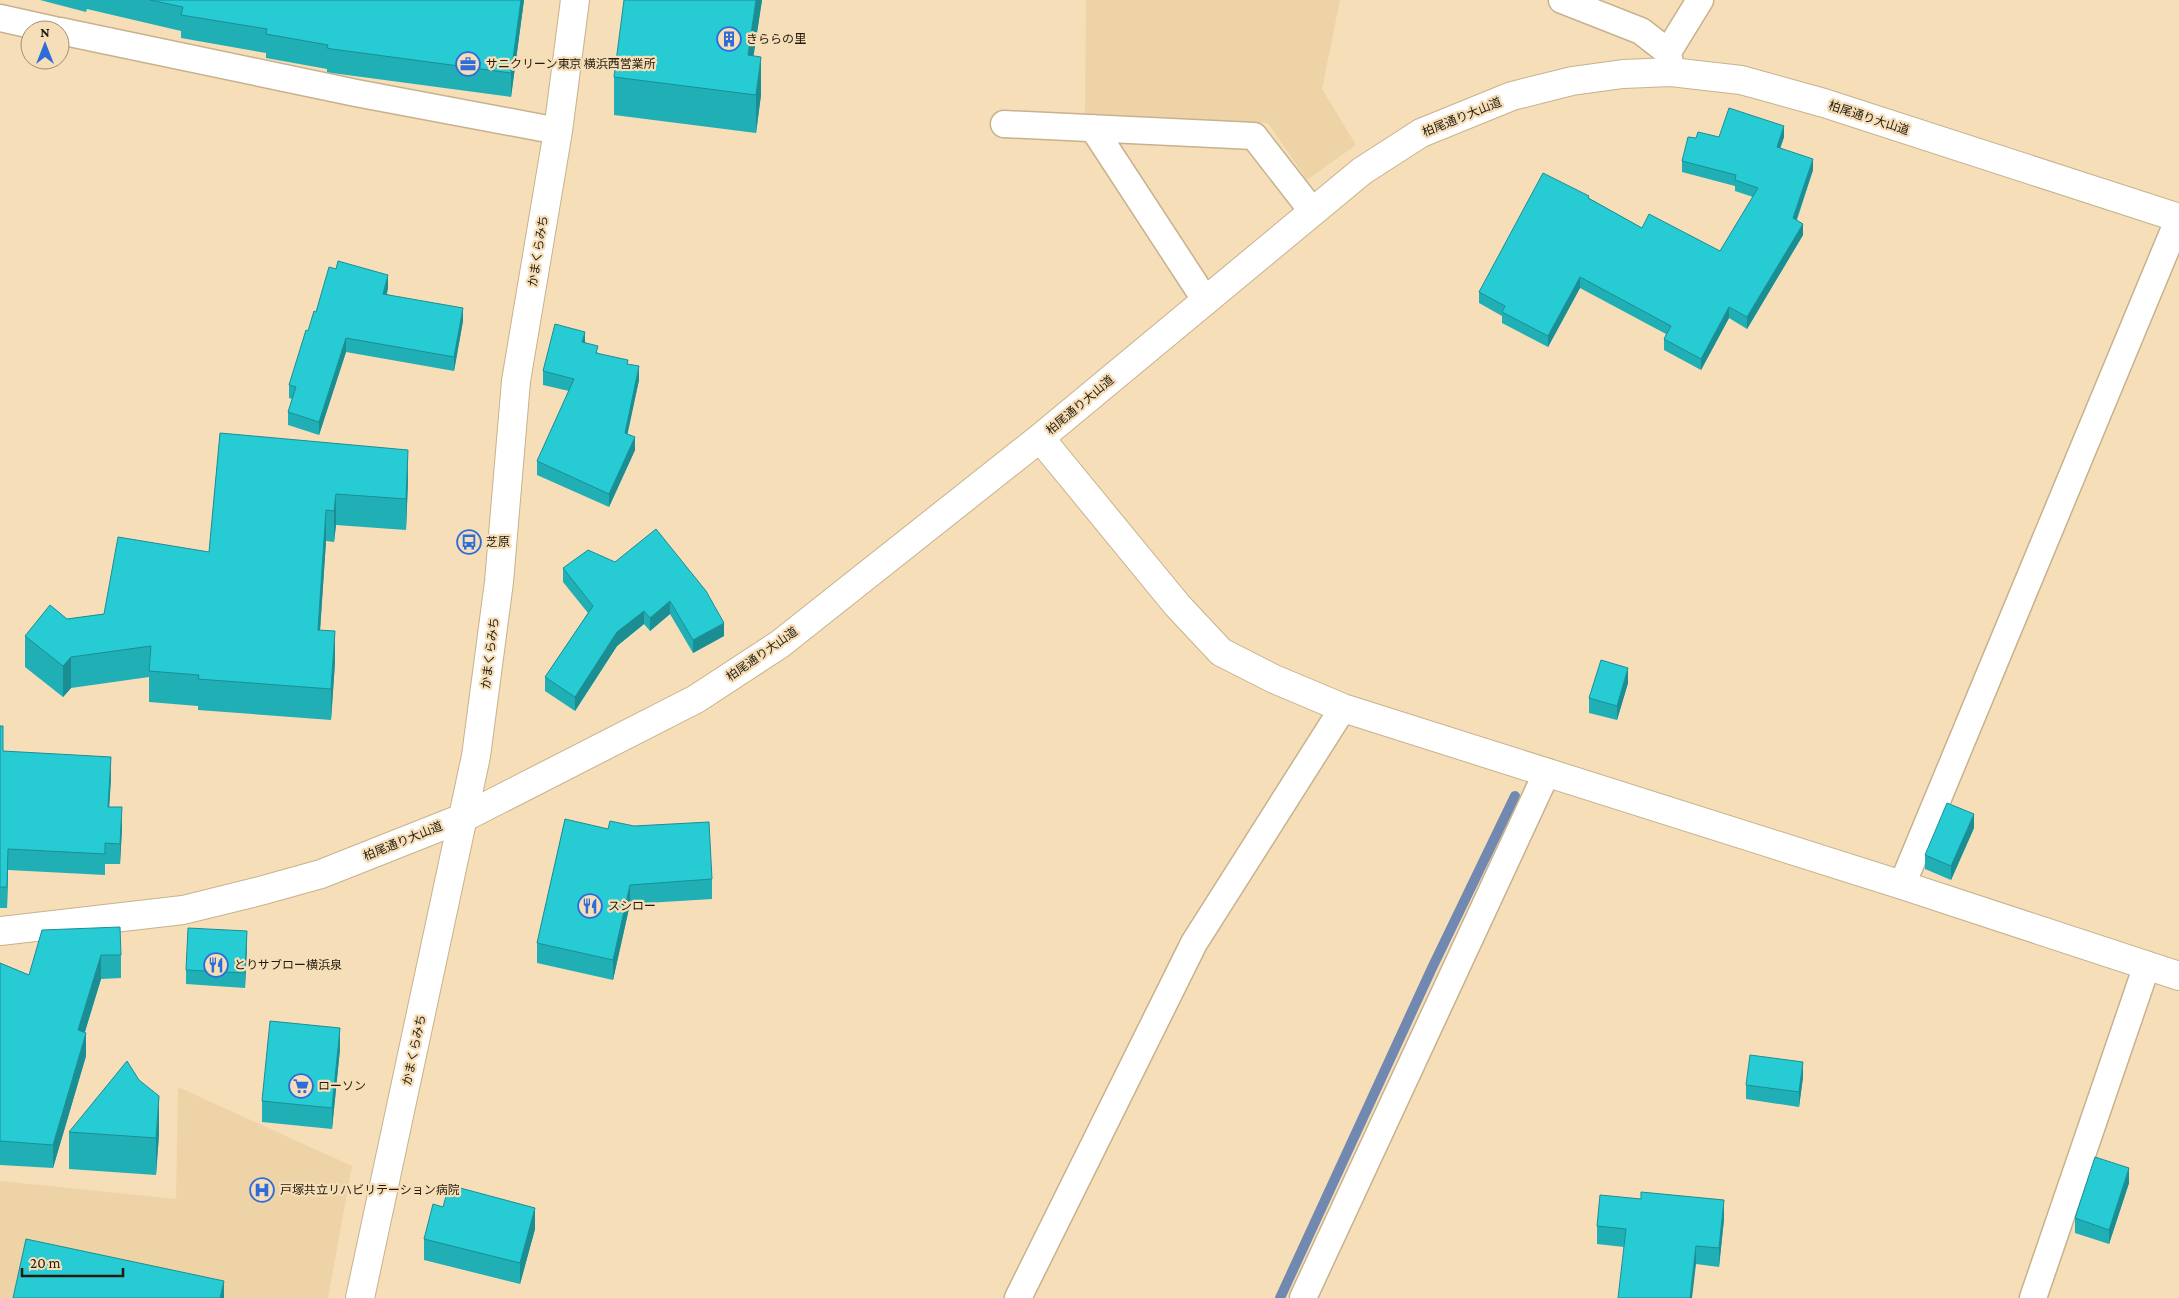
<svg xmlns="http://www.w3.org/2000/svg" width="2179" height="1298" font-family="'Crimson Pro','Noto Sans JP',serif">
	<rect width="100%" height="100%" fill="#f5deb8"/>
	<!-- built -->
	<path fill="#eed3a7" d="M 1086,0 L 1340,0 L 1322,89 L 1356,145 L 1307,180 L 1268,123 L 1085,115 Z
		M 178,1087 L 352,1166 L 328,1298 L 0,1298 L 0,1181 L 176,1199 Z"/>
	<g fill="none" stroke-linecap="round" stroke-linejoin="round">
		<!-- stream -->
		<path stroke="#7189b1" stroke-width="10" d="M 1280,1298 L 1432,968 L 1515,796"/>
		<!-- minor casing -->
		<g stroke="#c7b28d" stroke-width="29">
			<path id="minor" d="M 1562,0 L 1641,31 L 1668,52
				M 0,18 L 54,30
				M 60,31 L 356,93 L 558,131
				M 1671,69 L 1668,52 L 1700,0
				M 1004,124 L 1254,136 L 1313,212
				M 1093,128 L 1206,301
				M 1902,885 L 2179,218
				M 1018,1298 L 1194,943 L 1343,708
				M 1303,1298 L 1547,772
				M 2033,1298 L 2147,965"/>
		</g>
		<!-- tertiary casing -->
		<g stroke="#c7b28d" stroke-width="30">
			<path id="tertiary" d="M 1040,438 L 1177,605 L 1221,652 L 1274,679 L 1343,708 L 1902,885 L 2179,976
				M 0,931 L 183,910 L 260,891 L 321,874 L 465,817 L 696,699 L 780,644 L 1040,438 L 1362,171 L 1421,133 L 1512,96 L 1572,81 L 1623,74 L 1671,72 L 1741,80 L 1824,103 L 2179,218"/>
		</g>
		<!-- secondary casing -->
		<g stroke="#c7b28d" stroke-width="30">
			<path id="secondary" d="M 360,1298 L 476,756 L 499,582 L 516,381 L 558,131 L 575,0"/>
		</g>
		<!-- minor -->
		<use href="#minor" stroke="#fff" stroke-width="26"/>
		<!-- tertiary -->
		<use href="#tertiary" stroke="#fff" stroke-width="28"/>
		<!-- secondary -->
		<use href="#secondary" stroke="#fff" stroke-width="28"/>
	</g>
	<!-- wall -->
	<path fill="#21afb6" d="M 40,0 L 524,0 L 511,97 L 332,73 L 327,72 L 327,69 L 266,58 L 266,53 L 181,38 L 181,31 L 87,9 L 86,12 Z
		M 762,0 L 753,56 L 761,95 L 756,133 L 614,115 L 614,77 Z
		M 1719,137 L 1784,137 L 1780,148 L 1813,170 L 1797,220 L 1803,235 L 1747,329 L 1729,318 L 1701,370 L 1664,350 L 1664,339 L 1666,334 L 1580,288 L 1548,347 L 1502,323 L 1502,316 L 1479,303 L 1479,292 L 1589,198 L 1642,228 L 1720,251 L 1753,197 L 1735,191 L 1735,186 L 1682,172 L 1682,161 L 1696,138 Z
		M 388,288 L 387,294 L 463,321 L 454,371 L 346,352 L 319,435 L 288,425 L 288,412 L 292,399 L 289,398 L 289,385 L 316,312 Z
		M 585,342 L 598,353 L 628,364 L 639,380 L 627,434 L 635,450 L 609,507 L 537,475 L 537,461 L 569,391 L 543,385 L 543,371 Z
		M 220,433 L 408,481 L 406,530 L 336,525 L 334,542 L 326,541 L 320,630 L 335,662 L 331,720 L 198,710 L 198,706 L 149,702 L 149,677 L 71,688 L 63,697 L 25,667 L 25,636 L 67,619 L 104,614 L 209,552 Z
		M 615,562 L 724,636 L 693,653 L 670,614 L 650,631 L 644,624 L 617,646 L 575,711 L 545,691 L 545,677 L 588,613 L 563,582 L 563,568 Z
		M 1628,683 L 1617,720 L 1589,713 L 1589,698 Z
		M 0,726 L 3,751 L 111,778 L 109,807 L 122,828 L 120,864 L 105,864 L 105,875 L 8,870 L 7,908 L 0,908 Z
		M 565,819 L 712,879 L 712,899 L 630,904 L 613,980 L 537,963 L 537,943 Z
		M 1974,828 L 1951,880 L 1925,869 L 1925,855 Z
		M 42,930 L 121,955 L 121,978 L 101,979 L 85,1032 L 86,1056 L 53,1168 L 0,1165 L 0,963 L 29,975 Z
		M 247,945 L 245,988 L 186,984 L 186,970 Z
		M 340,1049 L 332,1129 L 262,1122 L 262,1101 Z
		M 1803,1077 L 1799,1107 L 1746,1099 L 1746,1085 Z
		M 69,1132 L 159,1134 L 156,1175 L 69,1169 Z
		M 2129,1183 L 2109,1244 L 2075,1233 L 2075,1218 Z
		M 443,1207 L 535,1229 L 520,1284 L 424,1260 L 424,1239 Z
		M 1724,1219 L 1719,1267 L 1696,1264 L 1624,1247 L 1597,1244 L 1597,1226 Z"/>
	<!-- shaded-wall -->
	<path fill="#1b8e94" d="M 521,0 L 524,0 L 511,97 L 511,73 Z
		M 756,0 L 762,0 L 748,93 L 748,55 Z
		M 761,57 L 761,95 L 756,133 L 756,95 Z
		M 1784,126 L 1784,137 L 1777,158 L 1777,147 Z
		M 1813,159 L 1813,170 L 1793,229 L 1793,218 Z
		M 1803,224 L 1803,235 L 1747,329 L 1747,317 Z
		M 388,275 L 388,288 L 383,307 L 383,294 Z
		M 1580,277 L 1580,288 L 1548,347 L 1548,336 Z
		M 1729,307 L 1729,318 L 1701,370 L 1701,359 Z
		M 463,308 L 463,321 L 454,371 L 454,357 Z
		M 585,332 L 585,345 L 582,342 Z
		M 346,338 L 346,352 L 319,435 L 319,422 Z
		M 639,366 L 639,380 L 625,446 L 625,433 Z
		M 635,437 L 635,450 L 609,507 L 609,494 Z
		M 408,450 L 408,481 L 406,530 L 406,499 Z
		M 336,494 L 336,525 L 334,542 L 334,511 Z
		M 326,510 L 326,541 L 318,661 L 318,630 Z
		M 670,601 L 670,614 L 650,631 L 650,618 Z
		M 644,611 L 644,624 L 617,646 L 575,711 L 575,697 L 617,632 Z
		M 724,623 L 724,636 L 693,653 L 693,640 Z
		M 335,631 L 335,662 L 331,720 L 331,689 Z
		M 71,657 L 71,688 L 63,697 L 63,666 Z
		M 1628,668 L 1628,683 L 1617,720 L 1617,706 Z
		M 111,757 L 111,778 L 108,827 L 108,807 Z
		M 122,807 L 122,828 L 120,864 L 120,844 Z
		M 1974,814 L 1974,828 L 1951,880 L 1951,866 Z
		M 8,849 L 8,870 L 7,908 L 7,887 Z
		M 630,885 L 630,904 L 613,980 L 613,960 Z
		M 247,931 L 247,945 L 245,988 L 245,973 Z
		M 101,955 L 101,979 L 78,1054 L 78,1030 Z
		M 340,1028 L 340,1049 L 332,1129 L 332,1108 Z
		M 86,1033 L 86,1056 L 53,1168 L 53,1145 Z
		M 1803,1062 L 1803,1077 L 1799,1107 L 1799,1092 Z
		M 159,1096 L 159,1134 L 156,1175 L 156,1138 Z
		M 2129,1168 L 2129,1183 L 2109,1244 L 2109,1230 Z
		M 1724,1200 L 1724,1219 L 1719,1267 L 1719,1248 Z
		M 535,1208 L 535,1229 L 520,1284 L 520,1263 Z
		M 1696,1246 L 1696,1264 L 1692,1298 L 1690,1298 Z
		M 224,1281 L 224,1298 L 220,1298 Z"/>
	<!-- building -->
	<path fill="#26cbd4" stroke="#1b8e94" d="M 150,0 L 521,0 L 511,73 L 332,49 L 327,48 L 328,45 L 266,34 L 267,29 L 181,15 L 183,7 Z
		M 624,0 L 756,0 L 748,55 L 761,57 L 756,95 L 614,77 Z
		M 1729,108 L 1784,126 L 1777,147 L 1813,159 L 1793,218 L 1803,224 L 1747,317 L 1729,307 L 1701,359 L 1664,339 L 1671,326 L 1580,277 L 1548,336 L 1502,312 L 1505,306 L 1479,292 L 1543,173 L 1589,196 L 1588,198 L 1642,228 L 1649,214 L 1720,251 L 1758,188 L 1735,180 L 1736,175 L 1682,161 L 1688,137 L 1696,138 L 1698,132 L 1719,137 Z
		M 338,261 L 388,275 L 383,294 L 463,308 L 454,357 L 346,338 L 319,422 L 288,412 L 296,387 L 289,385 L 306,330 L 308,331 L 314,311 L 316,312 L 329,267 L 336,269 Z
		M 555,324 L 585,332 L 582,342 L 598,346 L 596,353 L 628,360 L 627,364 L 639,366 L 625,433 L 635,437 L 609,494 L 537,461 L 574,379 L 543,371 Z
		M 220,433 L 408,450 L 406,499 L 336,494 L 334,511 L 326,510 L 318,630 L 335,631 L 331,689 L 198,679 L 199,675 L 149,671 L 151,646 L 71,657 L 63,666 L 25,636 L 50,605 L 67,619 L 104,614 L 118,537 L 209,552 Z
		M 656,529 L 706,591 L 724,623 L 693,640 L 670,601 L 650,618 L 644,611 L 617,632 L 575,697 L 545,677 L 593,606 L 563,568 L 588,550 L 615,562 Z
		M 1601,660 L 1628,668 L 1617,706 L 1589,698 Z
		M 0,726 L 3,726 L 3,751 L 111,757 L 108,807 L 122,807 L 120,844 L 105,843 L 105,854 L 8,849 L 7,887 L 0,887 Z
		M 1947,803 L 1974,814 L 1951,866 L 1925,855 Z
		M 565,819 L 608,829 L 610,821 L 634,826 L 709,822 L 712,879 L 630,885 L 613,960 L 537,943 Z
		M 120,927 L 121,955 L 101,955 L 78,1030 L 86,1033 L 53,1145 L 0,1141 L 0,963 L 29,975 L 42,930 Z
		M 188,928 L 247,931 L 245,973 L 186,970 Z
		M 270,1021 L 340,1028 L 332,1108 L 262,1101 Z
		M 1750,1055 L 1803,1062 L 1799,1092 L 1746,1085 Z
		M 127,1061 L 139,1080 L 159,1096 L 156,1138 L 69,1132 Z
		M 2095,1157 L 2129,1168 L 2109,1230 L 2075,1218 Z
		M 449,1185 L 535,1208 L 520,1263 L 424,1239 L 433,1204 L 443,1207 Z
		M 1641,1192 L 1724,1200 L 1719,1248 L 1696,1246 L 1690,1298 L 1618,1298 L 1626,1229 L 1597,1226 L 1600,1195 L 1641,1199 Z
		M 26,1239 L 224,1281 L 220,1298 L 13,1298 Z"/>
	<!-- icons -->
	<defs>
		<g id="building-ring" transform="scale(1.25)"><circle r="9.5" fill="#f5deb8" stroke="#2e6cd9" stroke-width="1.5"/><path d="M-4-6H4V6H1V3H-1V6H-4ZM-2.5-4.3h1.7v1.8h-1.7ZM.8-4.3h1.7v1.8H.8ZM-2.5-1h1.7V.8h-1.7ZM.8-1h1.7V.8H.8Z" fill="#2e6cd9"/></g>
		<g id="office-ring" transform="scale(1.25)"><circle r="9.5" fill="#f5deb8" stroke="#2e6cd9" stroke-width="1.5"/><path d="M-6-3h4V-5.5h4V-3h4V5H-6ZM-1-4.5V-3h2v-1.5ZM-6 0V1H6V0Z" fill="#2e6cd9"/></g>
		<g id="bus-ring" transform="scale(1.25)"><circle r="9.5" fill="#f5deb8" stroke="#2e6cd9" stroke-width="1.5"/><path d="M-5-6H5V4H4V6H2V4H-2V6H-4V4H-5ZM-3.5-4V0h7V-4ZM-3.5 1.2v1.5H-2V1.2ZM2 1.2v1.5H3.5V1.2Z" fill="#2e6cd9"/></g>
		<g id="restaurant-ring" transform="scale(1.25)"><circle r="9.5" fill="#f5deb8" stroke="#2e6cd9" stroke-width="1.5"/><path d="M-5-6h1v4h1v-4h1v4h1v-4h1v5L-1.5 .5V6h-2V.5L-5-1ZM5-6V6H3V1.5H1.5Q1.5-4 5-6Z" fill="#2e6cd9"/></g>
		<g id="supermarket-ring" transform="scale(1.25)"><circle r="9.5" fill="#f5deb8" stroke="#2e6cd9" stroke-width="1.5"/><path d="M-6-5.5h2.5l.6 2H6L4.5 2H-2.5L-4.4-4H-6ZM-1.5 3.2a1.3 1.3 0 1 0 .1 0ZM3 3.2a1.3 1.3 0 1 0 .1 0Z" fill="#2e6cd9"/></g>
		<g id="hospital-ring" transform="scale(1.25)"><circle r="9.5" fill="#f5deb8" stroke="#2e6cd9" stroke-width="1.5"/><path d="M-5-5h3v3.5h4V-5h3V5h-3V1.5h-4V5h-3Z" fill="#2e6cd9"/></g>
	</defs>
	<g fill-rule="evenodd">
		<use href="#building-ring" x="729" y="39"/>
		<use href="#office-ring" x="468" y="64"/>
		<use href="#bus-ring" x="469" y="542"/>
		<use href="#restaurant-ring" x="590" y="906"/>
		<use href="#restaurant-ring" x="216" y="965"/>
		<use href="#supermarket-ring" x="301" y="1086"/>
		<use href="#hospital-ring" x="262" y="1190"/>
	</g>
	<g text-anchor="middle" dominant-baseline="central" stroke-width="4.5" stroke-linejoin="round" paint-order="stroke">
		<!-- poi labels -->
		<g font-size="12" fill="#231b0d" stroke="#f5deb8" text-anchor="start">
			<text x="746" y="39">きららの里</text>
			<text x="486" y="64">サニクリーン東京 横浜西営業所</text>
			<text x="486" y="542">芝原</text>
			<text x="608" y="906">スシロー</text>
			<text x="234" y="965">とりサブロー横浜泉</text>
			<text x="318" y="1086">ローソン</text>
			<text x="280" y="1190">戸塚共立リハビリテーション病院</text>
		</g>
		<!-- street labels -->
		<g font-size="12" fill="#231b0d" stroke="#f5deb8">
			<text transform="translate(1462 117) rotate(-22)">柏尾通り大山道</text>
			<text transform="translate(1869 118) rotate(18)">柏尾通り大山道</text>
			<text transform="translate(538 251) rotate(-81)">かまくらみち</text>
			<text transform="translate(1080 405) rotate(-40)">柏尾通り大山道</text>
			<text transform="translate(490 653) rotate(-83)">かまくらみち</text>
			<text transform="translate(762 654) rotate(-35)">柏尾通り大山道</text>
			<text transform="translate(403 841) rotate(-22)">柏尾通り大山道</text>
			<text transform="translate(414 1050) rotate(-78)">かまくらみち</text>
		</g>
	</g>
	<!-- north arrow -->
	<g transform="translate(45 45)"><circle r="24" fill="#f5deb8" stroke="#a19074"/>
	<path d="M0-4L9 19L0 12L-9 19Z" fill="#2e6cd9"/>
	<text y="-8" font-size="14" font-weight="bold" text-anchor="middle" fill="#231b0d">N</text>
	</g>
	<!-- scale -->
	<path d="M22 1268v8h101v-8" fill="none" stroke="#231b0d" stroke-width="2.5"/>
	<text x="30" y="1268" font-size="15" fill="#231b0d" stroke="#f5deb8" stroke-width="4" paint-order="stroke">20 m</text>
</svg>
